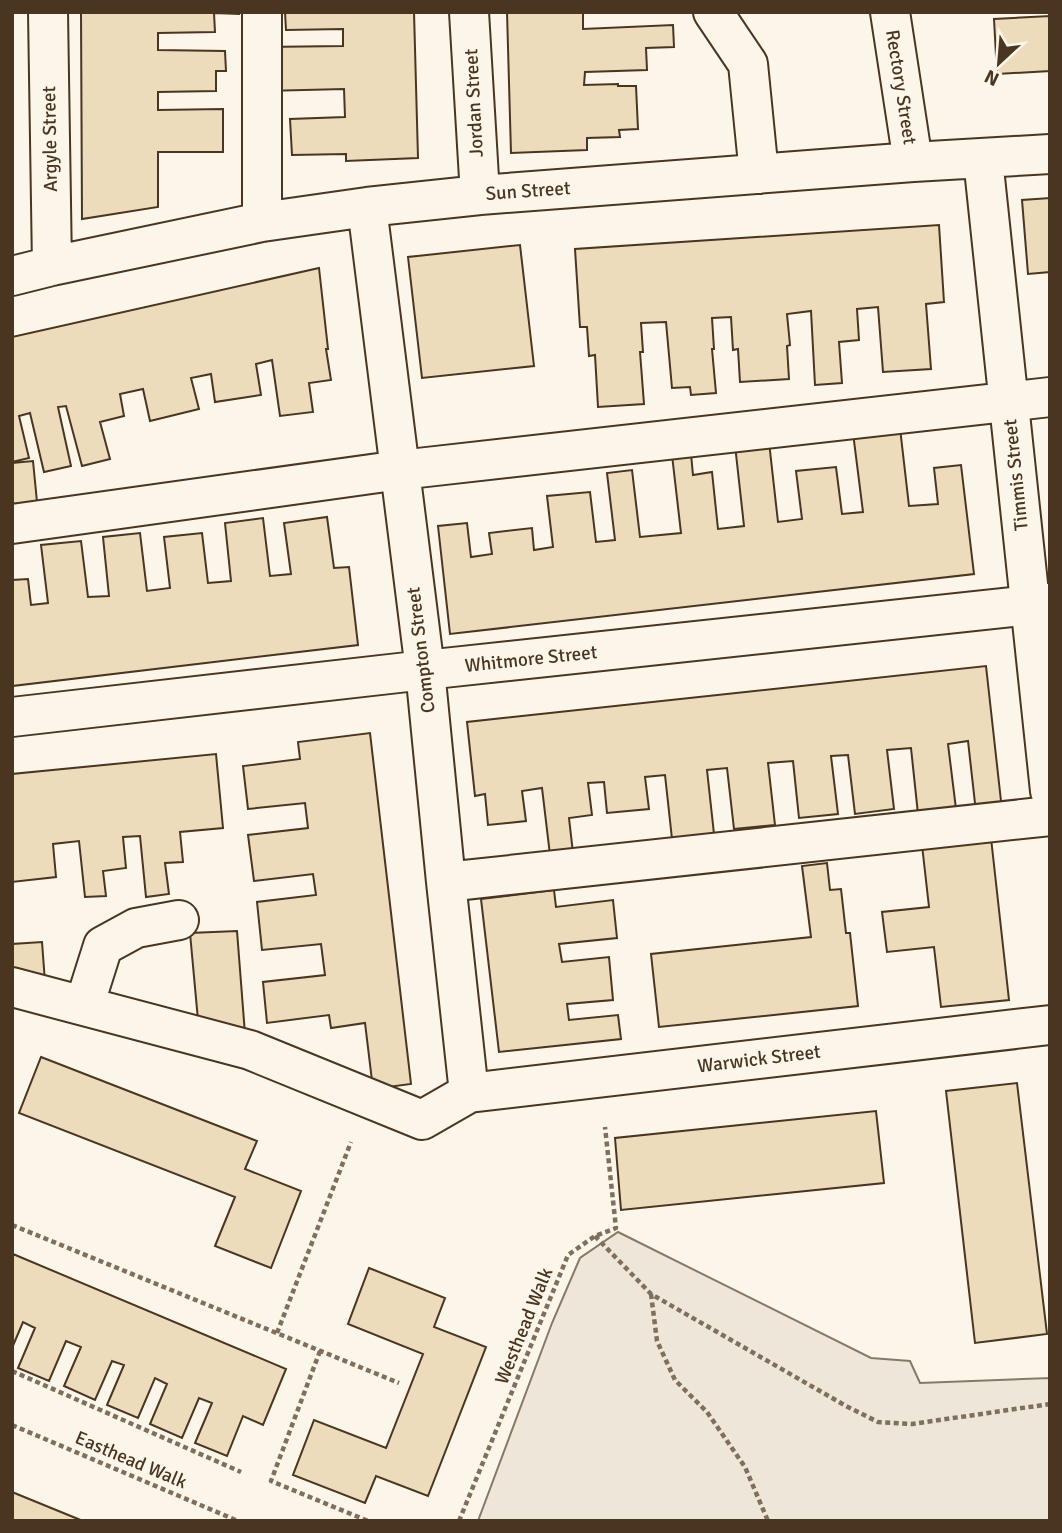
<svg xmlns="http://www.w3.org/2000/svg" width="1062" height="1533" font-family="Signika,sans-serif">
	<rect width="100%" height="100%" fill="#fbf6e9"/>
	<!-- green -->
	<path fill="#ede6d9" stroke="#887966" stroke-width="2" d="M 618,1232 L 871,1358 L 910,1361 L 920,1383 L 1050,1378 L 1050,1521 L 478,1521 L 552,1323 L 580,1258 Z"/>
	<!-- building -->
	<path fill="#ecdcbc" stroke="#4a3520" stroke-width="2" d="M 81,12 L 239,12 L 239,14 L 214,13 L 215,32 L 158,33 L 158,50 L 225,51 L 226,71 L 216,71 L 216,91 L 158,92 L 158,110 L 223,109 L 223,152 L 158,152 L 158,207 L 82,219 Z
		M 285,12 L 414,12 L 418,158 L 346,161 L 346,154 L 292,155 L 290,119 L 345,117 L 344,89 L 264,91 L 263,47 L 343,46 L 343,29 L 286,30 Z
		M 507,12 L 583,12 L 583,29 L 673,25 L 674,47 L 646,48 L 647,70 L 585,72 L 584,85 L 618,84 L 618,86 L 636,86 L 638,129 L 619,130 L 620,137 L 587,138 L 587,150 L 511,153 Z
		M 1050,16 L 1050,71 L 997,74 L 994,19 Z
		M 1050,198 L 1050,272 L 1028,274 L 1022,200 Z
		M 939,225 L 944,302 L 926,304 L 931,369 L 883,372 L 878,307 L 857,309 L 859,340 L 839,342 L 842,383 L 815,385 L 811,311 L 787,314 L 790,345 L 787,346 L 789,379 L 740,382 L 738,349 L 733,350 L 731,317 L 712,318 L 714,349 L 712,349 L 716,393 L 691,395 L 690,387 L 672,388 L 666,322 L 641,323 L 643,352 L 640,352 L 644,404 L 598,407 L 595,355 L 589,356 L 587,327 L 580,327 L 575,249 Z
		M 520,245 L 534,366 L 422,378 L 408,257 Z
		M 319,268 L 328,349 L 326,349 L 331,380 L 309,383 L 313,412 L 280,416 L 272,360 L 256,364 L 261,395 L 215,402 L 211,374 L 191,378 L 199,409 L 150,421 L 143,389 L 120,394 L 124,416 L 100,422 L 110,459 L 82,466 L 66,406 L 58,407 L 71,466 L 44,472 L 30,413 L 19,416 L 29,458 L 12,462 L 12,337 Z
		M 900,428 L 909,506 L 938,504 L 934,468 L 961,465 L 974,574 L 450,634 L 438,526 L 467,523 L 471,557 L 492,554 L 489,533 L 532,528 L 534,550 L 553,547 L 547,496 L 590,492 L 596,542 L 615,540 L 607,473 L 632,470 L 640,537 L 681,533 L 672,455 L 691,454 L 693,475 L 712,472 L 718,529 L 744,526 L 735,445 L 769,442 L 778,522 L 802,519 L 796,471 L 836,467 L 842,514 L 863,512 L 853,433 Z
		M 33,461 L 37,502 L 12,504 L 12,463 Z
		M 327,517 L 334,568 L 349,567 L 358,645 L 12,686 L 12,580 L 28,579 L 31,605 L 48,603 L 41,545 L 81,541 L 88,597 L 109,596 L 103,537 L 140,533 L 147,591 L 170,588 L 164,537 L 202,533 L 208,583 L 231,581 L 225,523 L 263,518 L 270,576 L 291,574 L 284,523 Z
		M 986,666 L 1003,819 L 977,821 L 968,741 L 948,744 L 956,809 L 918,814 L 911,748 L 887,750 L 894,809 L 855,814 L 848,755 L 831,756 L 838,814 L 799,818 L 793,761 L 768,763 L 775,825 L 734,829 L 727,768 L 707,770 L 714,834 L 672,839 L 665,775 L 645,777 L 649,809 L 607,813 L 604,782 L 588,783 L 592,815 L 569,818 L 573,853 L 550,855 L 542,788 L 522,791 L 526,821 L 488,825 L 485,794 L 475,796 L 467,722 Z
		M 370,733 L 411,1084 L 373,1089 L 365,1023 L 331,1028 L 329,1015 L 267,1023 L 263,982 L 325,975 L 321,944 L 262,950 L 257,902 L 316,895 L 313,874 L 254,881 L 248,835 L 308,828 L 305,803 L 248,809 L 243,766 L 300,759 L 298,742 Z
		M 216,754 L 223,828 L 180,832 L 183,862 L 165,863 L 169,894 L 146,897 L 140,836 L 123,837 L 126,868 L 103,871 L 106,896 L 85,897 L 79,841 L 53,844 L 56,877 L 12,882 L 12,774 Z
		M 991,838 L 1009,1000 L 941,1007 L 934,947 L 887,952 L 882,912 L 929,907 L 922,845 Z
		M 827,863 L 830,890 L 841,889 L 846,933 L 850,933 L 858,1006 L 659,1027 L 651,954 L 811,937 L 802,866 Z
		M 554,890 L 556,907 L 613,900 L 617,938 L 559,944 L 562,962 L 609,957 L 613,1000 L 567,1004 L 569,1020 L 618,1015 L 621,1039 L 499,1052 L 481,899 Z
		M 237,931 L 245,1034 L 198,1020 L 190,933 Z
		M 42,942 L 45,982 L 12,974 L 12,944 Z
		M 41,1057 L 257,1141 L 245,1169 L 301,1191 L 271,1268 L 215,1246 L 235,1197 L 19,1113 Z
		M 1017,1083 L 1047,1334 L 975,1343 L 946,1091 Z
		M 876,1111 L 884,1183 L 621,1210 L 615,1138 Z
		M 13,1254 L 286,1369 L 263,1425 L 243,1416 L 227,1456 L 195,1443 L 212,1403 L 199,1398 L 182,1438 L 150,1424 L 167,1384 L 155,1378 L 138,1418 L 107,1405 L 124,1365 L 112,1361 L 95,1400 L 64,1386 L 81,1347 L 66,1341 L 49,1381 L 18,1368 L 35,1328 L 23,1322 L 12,1348 Z
		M 369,1268 L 445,1298 L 434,1327 L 486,1347 L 428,1496 L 376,1476 L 365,1503 L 293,1475 L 314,1420 L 386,1448 L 423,1354 L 348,1324 Z
		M 12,1492 L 83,1521 L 12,1521 Z"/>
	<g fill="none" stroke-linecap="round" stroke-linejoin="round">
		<!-- minor casing -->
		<g stroke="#4a3520" stroke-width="42">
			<path id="minor" d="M 48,12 L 52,266
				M 469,12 L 480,195
				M 713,12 L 748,64 L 759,174
				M 890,12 L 913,162
				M 983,159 L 1050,791
				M 367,207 L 425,670 L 446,882 L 469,1093
				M 262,222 L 262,12
				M 12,276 L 52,266 L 262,222 L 367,207 L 480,195 L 913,162 L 1050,154
				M 12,524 L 400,470 L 1050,397
				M 12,717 L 425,670 L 1050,603
				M 446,882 L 1050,816
				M 12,987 L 250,1050 L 422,1120 L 469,1093 L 1050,1025
				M 84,1006 L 103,946 L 136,928 L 179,920"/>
		</g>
		<!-- path -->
		<path stroke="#7f6f5c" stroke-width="4.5" stroke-dasharray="5 3.5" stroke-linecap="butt" d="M 12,1225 L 399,1383
			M 595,1236 L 651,1294 L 846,1406 L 878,1422 L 912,1424 L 1050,1404
			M 651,1294 L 657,1341 L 675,1380 L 707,1412 L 745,1467 L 768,1521
			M 277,1333 L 351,1142
			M 320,1351 L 271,1481 L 368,1521
			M 12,1371 L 241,1472
			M 12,1425 L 238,1521
			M 459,1521 L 568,1255 L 595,1236 L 616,1228 L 605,1127"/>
		<!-- minor -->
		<use href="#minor" stroke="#fbf6e9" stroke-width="38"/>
	</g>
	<g text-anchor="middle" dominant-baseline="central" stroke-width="5" stroke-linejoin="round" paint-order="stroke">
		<!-- street labels -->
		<g font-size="19" fill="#4a3520" stroke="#fbf6e9">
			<text transform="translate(901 87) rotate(81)">Rectory Street</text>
			<text transform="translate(474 103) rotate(-93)">Jordan Street</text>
			<text transform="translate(50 139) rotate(-91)">Argyle Street</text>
			<text transform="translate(528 191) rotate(-4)">Sun Street</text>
			<text transform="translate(1016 475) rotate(-96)">Timmis Street</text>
			<text transform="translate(421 650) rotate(-97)">Compton Street</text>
			<text transform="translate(531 659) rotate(-6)">Whitmore Street</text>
			<text transform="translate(759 1059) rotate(-7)">Warwick Street</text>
			<text transform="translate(524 1326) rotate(-68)">Westhead Walk</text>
			<text transform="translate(131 1460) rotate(23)">Easthead Walk</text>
		</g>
	</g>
	<!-- border -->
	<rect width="1062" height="1533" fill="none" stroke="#4a3520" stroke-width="28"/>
	<!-- north arrow -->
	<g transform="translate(999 63) rotate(206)" stroke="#fbf6e9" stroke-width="5" paint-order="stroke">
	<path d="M0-5L12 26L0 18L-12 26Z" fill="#4a3520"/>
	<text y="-10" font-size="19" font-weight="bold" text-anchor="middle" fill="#4a3520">N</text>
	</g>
</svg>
